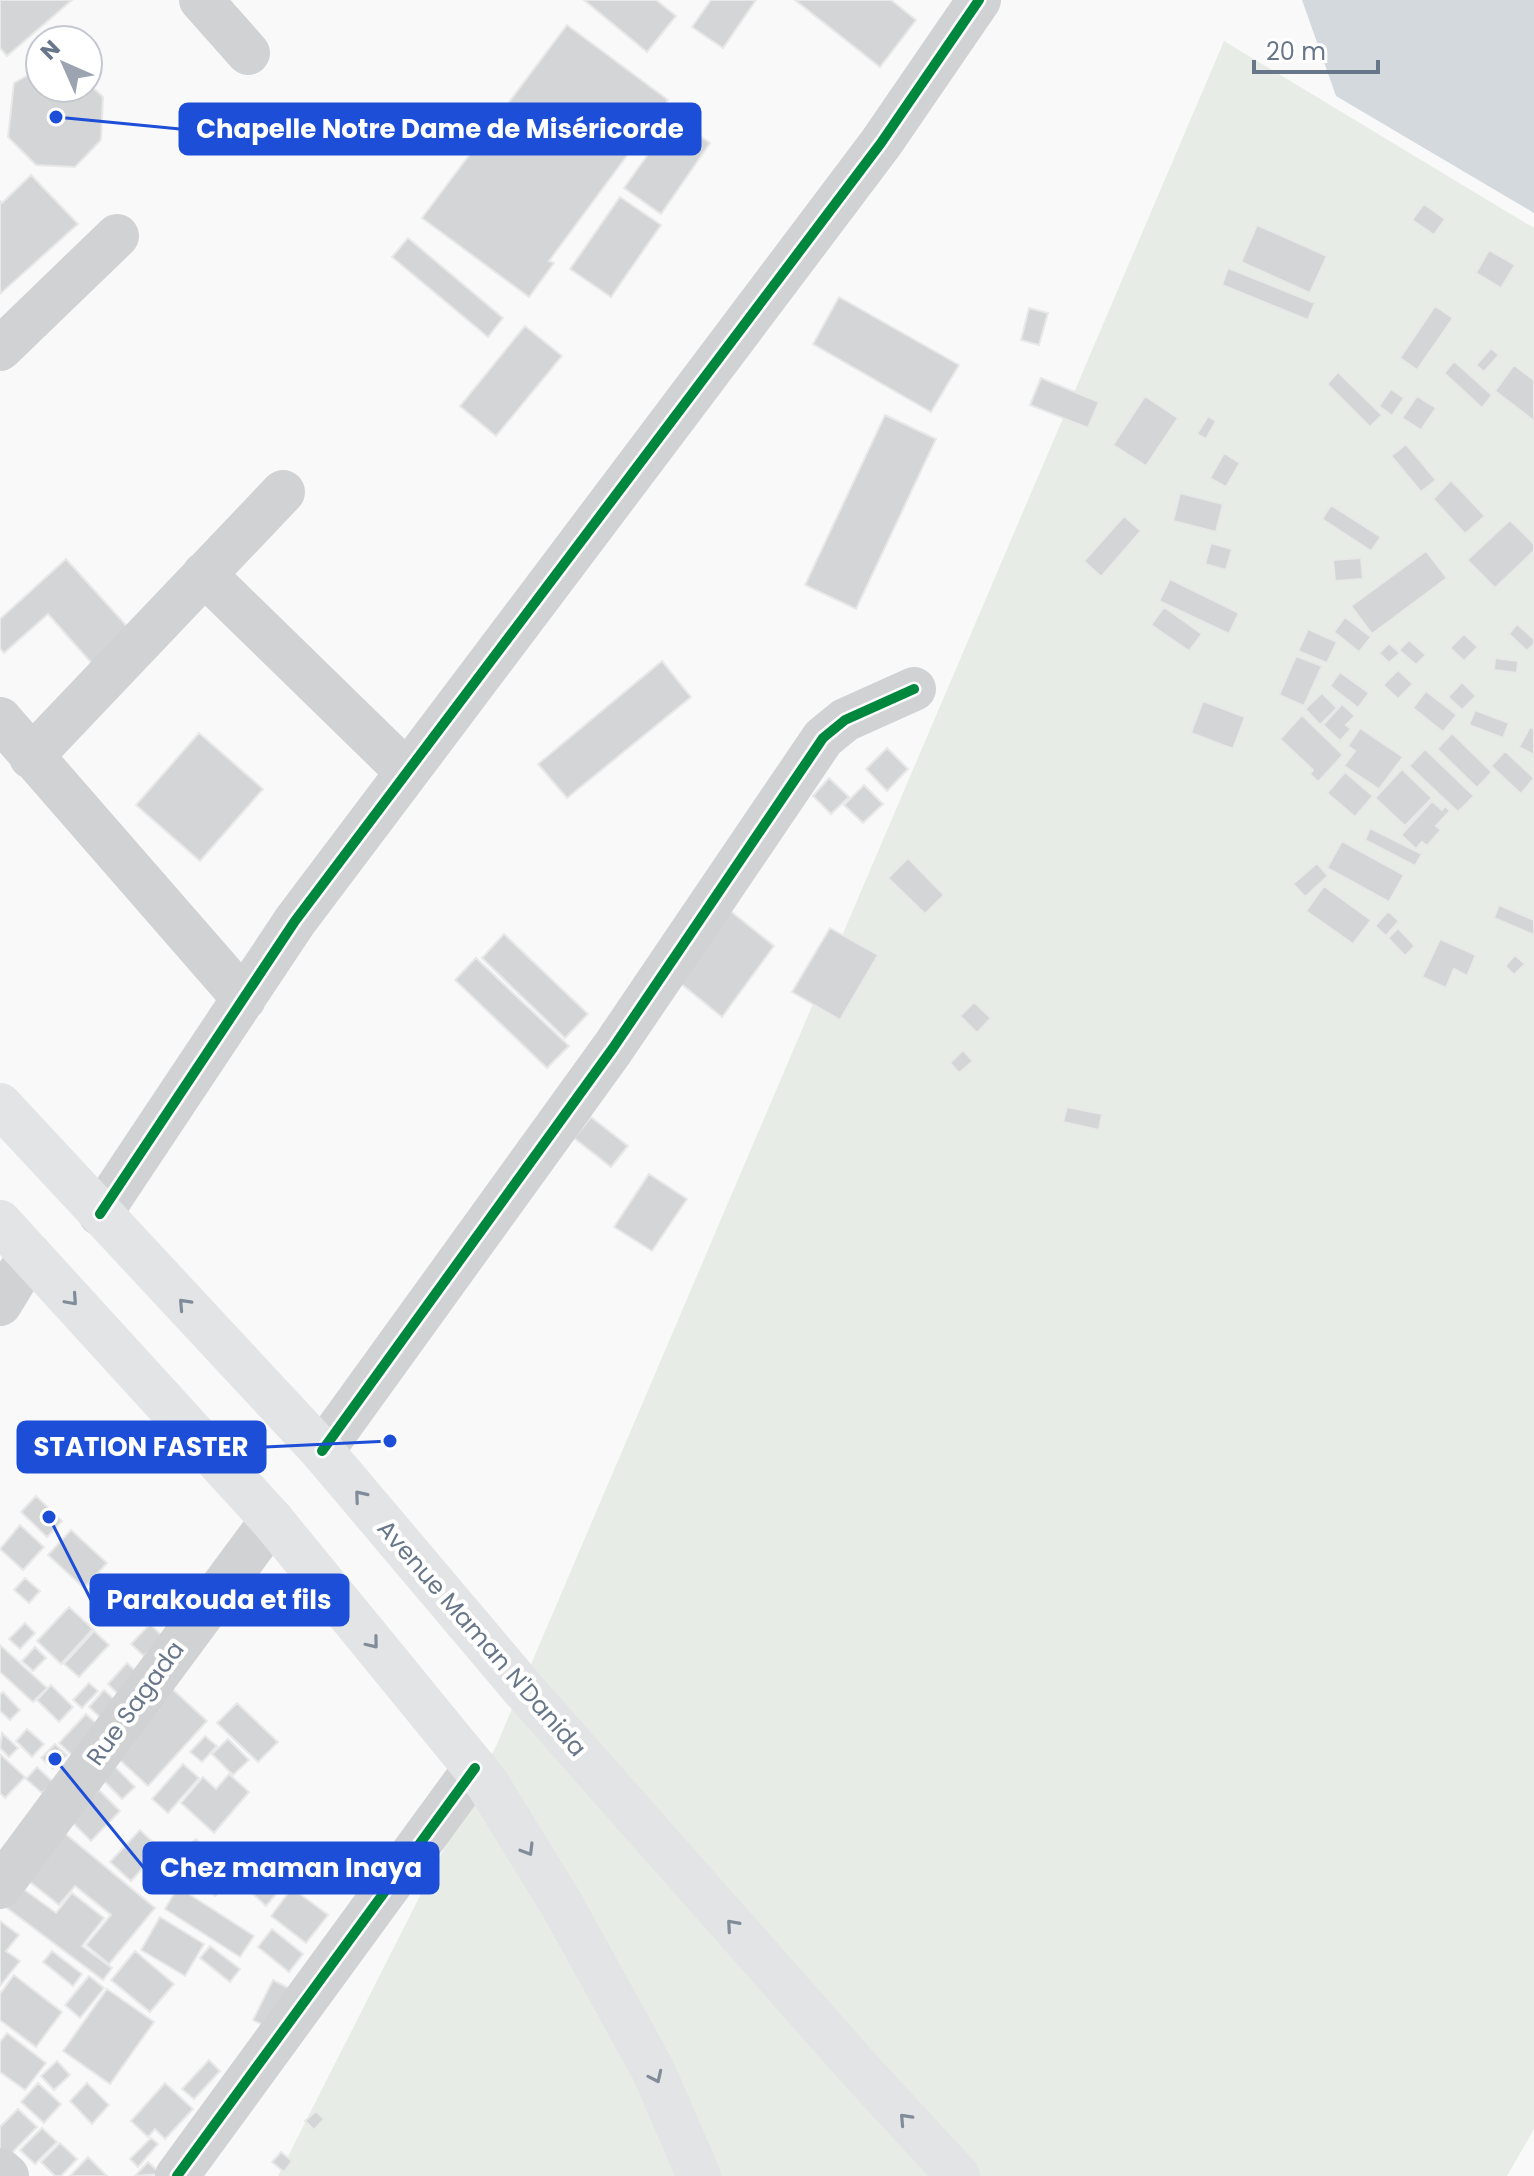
<svg xmlns="http://www.w3.org/2000/svg" width="1534" height="2176" font-family="Poppins,sans-serif">
	<rect width="100%" height="100%" fill="#f9f9f9"/>
	<!-- green -->
	<path fill="#e8ece7" d="M 1224,41 L 1534,228 L 1534,2129 L 1507,2176 L 278,2176 L 497,1744 Z"/>
	<!-- water -->
	<path fill="#d3d9dd" d="M 1302,0 L 1534,0 L 1534,213 L 1336,96 Z"/>
	<!-- building -->
	<path fill="#d4d5d6" stroke="#e8e8e8" stroke-width="2" d="M 0,0 L 72,0 L 7,56 L 0,48 Z
		M 584,0 L 656,0 L 676,16 L 647,52 Z
		M 711,0 L 756,0 L 723,48 L 692,27 Z
		M 795,0 L 891,0 L 916,20 L 880,67 Z
		M 567,25 L 668,100 L 549,261 L 554,263 L 529,297 L 422,218 Z
		M 39,69 L 40,88 L 88,88 L 88,83 L 103,97 L 101,140 L 75,167 L 36,165 L 8,137 L 14,83 Z
		M 674,118 L 710,143 L 661,214 L 624,188 Z
		M 31,175 L 78,224 L 0,294 L 0,201 L 2,203 Z
		M 620,197 L 661,225 L 611,297 L 570,269 Z
		M 1424,204 L 1445,219 L 1434,235 L 1412,220 Z
		M 1257,225 L 1327,256 L 1310,293 L 1241,262 Z
		M 408,238 L 503,318 L 488,337 L 392,257 Z
		M 1489,250 L 1515,265 L 1501,288 L 1476,273 Z
		M 1228,268 L 1315,303 L 1308,320 L 1222,285 Z
		M 839,297 L 959,365 L 931,412 L 813,344 Z
		M 1435,306 L 1453,318 L 1417,370 L 1400,358 Z
		M 1029,308 L 1048,313 L 1039,345 L 1021,340 Z
		M 525,326 L 562,356 L 496,436 L 460,406 Z
		M 1491,348 L 1499,355 L 1484,372 L 1476,365 Z
		M 1454,361 L 1492,395 L 1482,408 L 1444,373 Z
		M 1514,365 L 1534,380 L 1534,421 L 1495,391 Z
		M 1338,372 L 1382,415 L 1370,427 L 1327,384 Z
		M 1041,378 L 1099,402 L 1088,428 L 1030,405 Z
		M 1391,389 L 1404,398 L 1392,416 L 1379,406 Z
		M 1145,396 L 1178,418 L 1146,466 L 1113,445 Z
		M 1417,396 L 1436,408 L 1421,430 L 1402,418 Z
		M 885,415 L 936,439 L 856,609 L 805,585 Z
		M 1208,416 L 1216,421 L 1206,439 L 1197,434 Z
		M 1406,444 L 1436,480 L 1421,492 L 1391,456 Z
		M 1224,453 L 1240,463 L 1226,487 L 1210,478 Z
		M 1451,480 L 1485,516 L 1465,534 L 1433,499 Z
		M 1180,493 L 1223,504 L 1216,532 L 1173,521 Z
		M 1331,505 L 1381,537 L 1371,551 L 1322,519 Z
		M 1124,516 L 1141,531 L 1101,577 L 1084,561 Z
		M 1510,520 L 1534,544 L 1534,551 L 1495,588 L 1467,560 Z
		M 1211,543 L 1232,549 L 1226,570 L 1205,564 Z
		M 1426,551 L 1447,578 L 1372,634 L 1351,606 Z
		M 1361,558 L 1363,579 L 1335,581 L 1333,560 Z
		M 66,559 L 134,634 L 96,668 L 48,614 L 4,653 L 0,648 L 0,619 Z
		M 1170,579 L 1239,613 L 1229,634 L 1159,601 Z
		M 1164,607 L 1202,634 L 1189,651 L 1151,625 Z
		M 1345,617 L 1371,637 L 1359,652 L 1334,632 Z
		M 1517,624 L 1534,639 L 1534,644 L 1527,651 L 1509,634 Z
		M 1308,629 L 1337,642 L 1327,663 L 1298,651 Z
		M 1464,634 L 1478,647 L 1464,661 L 1450,648 Z
		M 1409,640 L 1426,655 L 1416,665 L 1399,650 Z
		M 1389,643 L 1400,653 L 1389,663 L 1379,653 Z
		M 1296,656 L 1322,666 L 1304,706 L 1279,695 Z
		M 1495,658 L 1518,661 L 1517,673 L 1494,670 Z
		M 662,661 L 691,697 L 567,798 L 538,764 Z
		M 1398,670 L 1413,684 L 1398,699 L 1383,685 Z
		M 1340,672 L 1369,693 L 1358,708 L 1330,686 Z
		M 1462,682 L 1476,696 L 1462,710 L 1448,697 Z
		M 1426,691 L 1457,715 L 1443,732 L 1413,708 Z
		M 1322,693 L 1337,708 L 1320,725 L 1305,709 Z
		M 1203,701 L 1245,717 L 1233,749 L 1191,733 Z
		M 1342,704 L 1355,716 L 1346,725 L 1351,729 L 1340,741 L 1323,725 Z
		M 1475,710 L 1509,723 L 1503,738 L 1469,725 Z
		M 1302,715 L 1343,755 L 1318,782 L 1310,774 L 1313,770 L 1280,739 Z
		M 1530,727 L 1534,729 L 1534,755 L 1519,747 Z
		M 1360,728 L 1403,757 L 1379,789 L 1344,766 L 1355,751 L 1348,746 Z
		M 199,733 L 263,789 L 200,861 L 136,805 Z
		M 1452,733 L 1492,772 L 1477,788 L 1437,749 Z
		M 887,748 L 908,769 L 887,791 L 866,769 Z
		M 1425,749 L 1474,796 L 1458,812 L 1409,766 Z
		M 1505,751 L 1534,778 L 1521,794 L 1491,766 Z
		M 1402,769 L 1432,798 L 1405,826 L 1375,798 Z
		M 1345,772 L 1373,796 L 1355,817 L 1327,793 Z
		M 829,778 L 849,797 L 831,814 L 813,796 Z
		M 864,785 L 883,804 L 863,823 L 844,805 Z
		M 1432,801 L 1442,810 L 1445,806 L 1450,811 L 1436,826 L 1441,830 L 1427,846 L 1422,842 L 1416,849 L 1401,835 Z
		M 1370,828 L 1422,854 L 1415,866 L 1365,840 Z
		M 1342,841 L 1404,875 L 1389,902 L 1327,868 Z
		M 908,858 L 944,895 L 925,914 L 888,878 Z
		M 1317,863 L 1328,876 L 1305,897 L 1293,884 Z
		M 1324,886 L 1371,920 L 1353,944 L 1306,911 Z
		M 723,905 L 774,946 L 722,1017 L 668,973 Z
		M 1499,905 L 1534,920 L 1534,935 L 1494,918 Z
		M 1388,911 L 1399,921 L 1386,936 L 1375,926 Z
		M 830,928 L 878,955 L 840,1020 L 792,992 Z
		M 1398,928 L 1415,946 L 1405,956 L 1388,938 Z
		M 504,934 L 588,1014 L 565,1038 L 482,958 Z
		M 1440,939 L 1476,955 L 1467,976 L 1454,969 L 1446,988 L 1422,977 Z
		M 1515,955 L 1525,964 L 1514,975 L 1505,966 Z
		M 476,958 L 569,1046 L 547,1068 L 455,980 Z
		M 974,1002 L 991,1018 L 977,1033 L 960,1016 Z
		M 963,1050 L 973,1061 L 959,1073 L 950,1063 Z
		M 1067,1107 L 1102,1114 L 1099,1130 L 1063,1122 Z
		M 591,1117 L 628,1146 L 611,1167 L 574,1138 Z
		M 649,1174 L 687,1199 L 652,1251 L 614,1227 Z
		M 36,1496 L 62,1521 L 47,1537 L 21,1512 Z
		M 20,1525 L 44,1547 L 23,1570 L 0,1549 Z
		M 71,1530 L 107,1563 L 84,1588 L 48,1555 Z
		M 25,1578 L 40,1591 L 29,1603 L 14,1590 Z
		M 69,1607 L 93,1629 L 61,1664 L 37,1641 Z
		M 25,1623 L 35,1633 L 20,1649 L 9,1639 Z
		M 150,1624 L 163,1637 L 144,1656 L 131,1644 Z
		M 94,1631 L 109,1645 L 79,1677 L 64,1664 Z
		M 0,1645 L 47,1688 L 33,1702 L 0,1672 Z
		M 35,1647 L 46,1658 L 33,1671 L 22,1661 Z
		M 127,1663 L 141,1676 L 121,1697 L 108,1684 Z
		M 89,1683 L 98,1691 L 82,1708 L 73,1700 Z
		M 51,1685 L 73,1707 L 59,1722 L 37,1700 Z
		M 169,1686 L 207,1721 L 148,1786 L 110,1751 Z
		M 104,1690 L 117,1702 L 102,1719 L 89,1707 Z
		M 3,1692 L 20,1710 L 10,1720 L 0,1711 L 0,1695 Z
		M 237,1703 L 278,1742 L 258,1762 L 217,1723 Z
		M 86,1714 L 100,1727 L 73,1756 L 59,1743 Z
		M 27,1729 L 44,1744 L 32,1757 L 16,1741 Z
		M 2,1733 L 18,1748 L 9,1757 L 0,1748 Z
		M 205,1736 L 217,1746 L 202,1762 L 190,1752 Z
		M 228,1739 L 249,1760 L 233,1775 L 212,1754 Z
		M 55,1744 L 67,1755 L 53,1769 L 41,1758 Z
		M 0,1754 L 25,1777 L 5,1798 L 0,1793 Z
		M 183,1764 L 199,1778 L 168,1813 L 152,1799 Z
		M 37,1767 L 53,1782 L 42,1793 L 26,1779 Z
		M 115,1767 L 135,1787 L 122,1799 L 103,1780 Z
		M 229,1774 L 249,1792 L 214,1833 L 181,1803 L 203,1777 L 216,1789 Z
		M 99,1790 L 120,1811 L 91,1841 L 70,1820 Z
		M 140,1830 L 160,1849 L 131,1881 L 110,1862 Z
		M 62,1831 L 155,1908 L 109,1964 L 86,1945 L 111,1915 L 75,1886 L 59,1905 L 24,1877 Z
		M 196,1839 L 233,1880 L 215,1896 L 177,1856 Z
		M 259,1862 L 284,1885 L 266,1906 L 241,1883 Z
		M 178,1887 L 254,1936 L 240,1957 L 165,1909 Z
		M 22,1888 L 56,1913 L 72,1893 L 104,1918 L 82,1946 L 112,1968 L 103,1980 L 7,1908 Z
		M 292,1888 L 328,1915 L 306,1943 L 271,1916 Z
		M 160,1917 L 204,1944 L 185,1976 L 141,1950 Z
		M 0,1921 L 19,1935 L 6,1951 L 20,1961 L 0,1986 Z
		M 272,1929 L 303,1954 L 289,1972 L 258,1947 Z
		M 210,1946 L 240,1969 L 230,1982 L 200,1958 Z
		M 52,1951 L 82,1974 L 73,1986 L 43,1962 Z
		M 135,1951 L 174,1984 L 150,2012 L 111,1980 Z
		M 14,1975 L 62,2012 L 36,2047 L 0,2020 L 0,1994 Z
		M 89,1976 L 104,1988 L 80,2018 L 65,2005 Z
		M 273,1980 L 296,1992 L 275,2031 L 253,2020 Z
		M 107,1989 L 154,2022 L 110,2084 L 63,2051 Z
		M 7,2033 L 46,2063 L 25,2090 L 0,2072 L 0,2042 Z
		M 209,2060 L 220,2071 L 194,2099 L 182,2089 Z
		M 57,2061 L 70,2075 L 54,2090 L 41,2076 Z
		M 38,2083 L 61,2104 L 44,2123 L 21,2102 Z
		M 87,2083 L 109,2105 L 92,2124 L 70,2101 Z
		M 165,2083 L 193,2109 L 165,2139 L 155,2129 L 148,2137 L 131,2121 Z
		M 18,2109 L 37,2127 L 5,2160 L 0,2156 L 0,2127 Z
		M 316,2111 L 324,2119 L 314,2130 L 305,2121 Z
		M 42,2128 L 57,2142 L 35,2164 L 20,2150 Z
		M 151,2138 L 158,2144 L 138,2167 L 130,2159 Z
		M 60,2143 L 77,2159 L 61,2176 L 55,2176 L 41,2162 Z
		M 281,2152 L 292,2161 L 284,2172 L 272,2162 Z
		M 88,2157 L 107,2176 L 70,2176 Z
		M 148,2162 L 161,2174 L 135,2176 Z"/>
	<g fill="none" stroke-linecap="round" stroke-linejoin="round">
		<!-- minor -->
		<path stroke="#d1d2d4" stroke-width="44" d="M 201,0 L 248,53
			M 0,349 L 117,236
			M 204,574 L 407,772
			M 0,719 L 244,999
			M 31,757 L 283,492
			M 100,1214 L 295,921 L 881,143 L 979,0
			M 0,1304 L 30,1255
			M 322,1451 L 613,1048 L 823,738 L 845,720 L 914,689
			M 0,1887 L 272,1520
			M 0,2170 L 7,2176
			M 177,2176 L 475,1768"/>
		<!-- trunk -->
		<path stroke="#e3e4e5" stroke-width="44" d="M 0,1105 L 322,1451 L 524,1690 L 862,2072 L 958,2176
			M 0,1222 L 272,1520 L 487,1783 L 562,1905 L 653,2070 L 699,2176"/>
		<!-- cycleway casing -->
		<g stroke="#fff" stroke-width="15">
			<path id="cycleway" d="M 100,1214 L 295,921 L 881,143 L 979,0
				M 322,1451 L 613,1048 L 823,738 L 845,720 L 914,689
				M 177,2176 L 475,1768"/>
		</g>
		<!-- cycleway -->
		<use href="#cycleway" stroke="#00873e" stroke-width="10"/>
	</g>
	<!-- one-way arrows -->
	<defs><path id="oneway-chevron" d="M-2-3.5L2.5 0L-2 3.5" fill="none" stroke-width="1.6" stroke-linecap="round" stroke-linejoin="round" transform="scale(2)"/></defs>
	<g stroke="#818c9b">
		<use href="#oneway-chevron" transform="translate(72 1300) rotate(48)"/>
		<use href="#oneway-chevron" transform="translate(184 1304) rotate(-133)"/>
		<use href="#oneway-chevron" transform="translate(360 1496) rotate(-130)"/>
		<use href="#oneway-chevron" transform="translate(373 1643) rotate(51)"/>
		<use href="#oneway-chevron" transform="translate(528 1850) rotate(59)"/>
		<use href="#oneway-chevron" transform="translate(732 1925) rotate(-131)"/>
		<use href="#oneway-chevron" transform="translate(656 2077) rotate(65)"/>
		<use href="#oneway-chevron" transform="translate(905 2119) rotate(-133)"/>
	</g>
	<g text-anchor="middle" dominant-baseline="central" stroke-width="8" stroke-linejoin="round" paint-order="stroke">
		<!-- street labels -->
		<g font-size="24" fill="#687689" stroke="#fff">
			<text transform="translate(482 1638) rotate(49)">Avenue Maman N'Danida</text>
			<text transform="translate(135 1703) rotate(-54)">Rue Sagada</text>
		</g>
	</g>
	<!-- callouts -->
	<path fill="none" stroke="#1d4ed8" stroke-width="3" d="M56 117L180 129M390 1441L265 1447M49 1517L91 1600M55 1759L144 1868"/>
	<g fill="#1d4ed8" stroke="#fff" stroke-width="3">
		<circle cx="56" cy="117" r="8"/>
		<circle cx="390" cy="1441" r="8"/>
		<circle cx="49" cy="1517" r="8"/>
		<circle cx="55" cy="1759" r="8"/>
	</g>
	<g fill="#1d4ed8" stroke="#1d4ed8" stroke-width="3">
		<rect x="180" y="104" width="520" height="50" rx="8"/>
		<rect x="18" y="1422" width="247" height="50" rx="8"/>
		<rect x="91" y="1575" width="257" height="50" rx="8"/>
		<rect x="144" y="1843" width="294" height="50" rx="8"/>
	</g>
	<g font-size="26" text-anchor="middle" font-weight="bold" fill="#fff">
		<text x="440" y="138">Chapelle Notre Dame de Miséricorde</text>
		<text x="141" y="1456">STATION FASTER</text>
		<text x="219" y="1609">Parakouda et fils</text>
		<text x="291" y="1877">Chez maman Inaya</text>
	</g>
	<!-- north arrow -->
	<g transform="translate(64 64) rotate(315)"><circle r="38" fill="#ffffff" stroke="#c3c8d0" stroke-width="2"/>
	<path d="M0-6L14 30L0 20L-14 30Z" fill="#9ba4b0"/>
	<text y="-12" font-size="22" font-weight="bold" text-anchor="middle" fill="#687689">N</text>
	</g>
	<!-- scale -->
	<path d="M1254 60v12h124v-12" fill="none" stroke="#687689" stroke-width="4"/>
	<text x="1266" y="60" font-size="24" fill="#687689" stroke="#ffffff" stroke-width="6" paint-order="stroke">20 m</text>
</svg>
